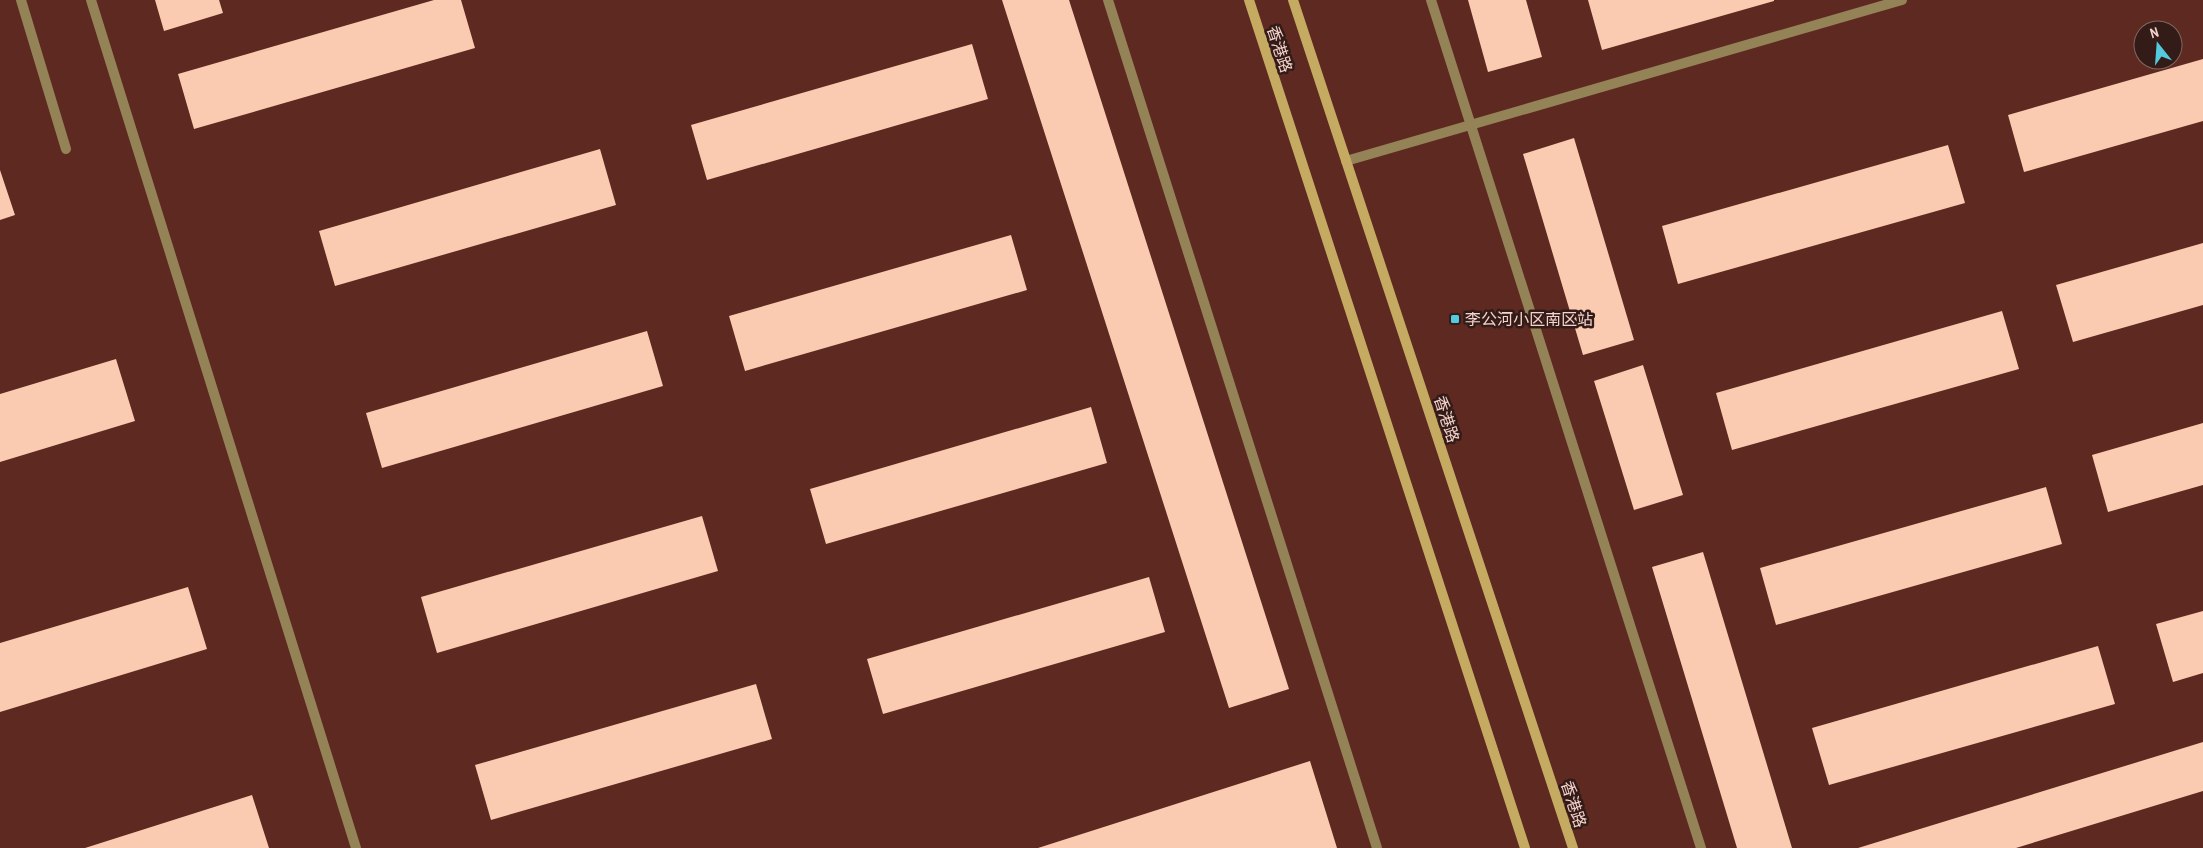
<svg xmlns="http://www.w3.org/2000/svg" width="2203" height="848" font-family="'Archivo Narrow','Noto Sans SC',sans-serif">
	<rect width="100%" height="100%" fill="#5e2921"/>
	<!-- building -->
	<path fill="#facbb0" d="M 155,0 L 219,0 L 223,13 L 164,31 Z
		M 434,0 L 461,0 L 475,48 L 194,129 L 178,74 Z
		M 1002,0 L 1069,0 L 1289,689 L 1229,708 Z
		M 1468,0 L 1526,0 L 1542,57 L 1488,72 Z
		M 1588,0 L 1774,0 L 1774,1 L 1602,50 Z
		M 972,44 L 988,99 L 707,180 L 691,125 Z
		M 2203,59 L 2203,121 L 2024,172 L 2008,115 Z
		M 1574,138 L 1634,340 L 1583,355 L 1523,154 Z
		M 1948,145 L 1965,203 L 1678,284 L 1662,226 Z
		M 600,149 L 616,205 L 335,286 L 319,231 Z
		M 0,170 L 15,215 L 0,220 Z
		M 1011,235 L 1027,290 L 745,371 L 729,316 Z
		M 2203,243 L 2203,305 L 2073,342 L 2056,285 Z
		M 2002,311 L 2019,369 L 1732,450 L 1716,393 Z
		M 647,331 L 663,386 L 382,468 L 366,413 Z
		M 116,359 L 135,421 L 0,462 L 0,394 Z
		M 1643,365 L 1683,495 L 1634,510 L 1594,381 Z
		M 1091,407 L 1107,463 L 826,544 L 810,489 Z
		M 2203,423 L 2203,485 L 2108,512 L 2092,455 Z
		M 2046,487 L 2062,544 L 1776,625 L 1760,568 Z
		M 702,516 L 718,571 L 437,653 L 421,597 Z
		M 1703,552 L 1792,848 L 1737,848 L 1652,567 Z
		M 1149,577 L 1165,632 L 883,714 L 867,659 Z
		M 188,587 L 207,649 L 0,712 L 0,643 Z
		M 2203,611 L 2203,673 L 2173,682 L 2156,624 Z
		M 2098,646 L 2115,704 L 1829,785 L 1812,728 Z
		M 756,684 L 772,739 L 491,820 L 475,765 Z
		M 2203,742 L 2203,791 L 2016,848 L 1858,848 Z
		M 1310,761 L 1337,848 L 1038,848 Z
		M 252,795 L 269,848 L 85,848 Z"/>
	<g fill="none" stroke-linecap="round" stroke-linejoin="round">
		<!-- lane -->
		<path stroke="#938357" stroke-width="10" d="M 21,0 L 66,149
			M 1108,0 L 1377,848
			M 1431,0 L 1701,848
			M 1346,161 L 1902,0"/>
		<!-- street -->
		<path stroke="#938357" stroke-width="10" d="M 91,0 L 356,848"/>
		<!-- secondary -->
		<path stroke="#c5ab62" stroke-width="10" d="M 1249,0 L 1525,848
			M 1293,0 L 1573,848"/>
	</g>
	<!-- markers -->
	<rect fill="#54cade" stroke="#331b17" stroke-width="2" x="1450" y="314" width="10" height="10" rx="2.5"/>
	<g text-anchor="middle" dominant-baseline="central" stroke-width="5" stroke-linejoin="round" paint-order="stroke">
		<!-- street labels -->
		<g font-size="16" fill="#f5d3cc" stroke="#331b17">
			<text transform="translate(1280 49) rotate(72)">香港路</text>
			<text transform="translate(1447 419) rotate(72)">香港路</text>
			<text transform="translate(1574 804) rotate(72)">香港路</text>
		</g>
		<!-- poi labels -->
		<g font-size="16" fill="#f5d3cc" stroke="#331b17" text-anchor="start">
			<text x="1465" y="319">李公河小区南区站</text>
		</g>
	</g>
	<!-- north arrow -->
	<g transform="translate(2158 45) rotate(343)"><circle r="24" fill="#331b17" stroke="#81655f"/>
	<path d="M0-4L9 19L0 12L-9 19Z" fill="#54cade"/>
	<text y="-8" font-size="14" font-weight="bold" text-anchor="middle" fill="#f5d3cc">N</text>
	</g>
</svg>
